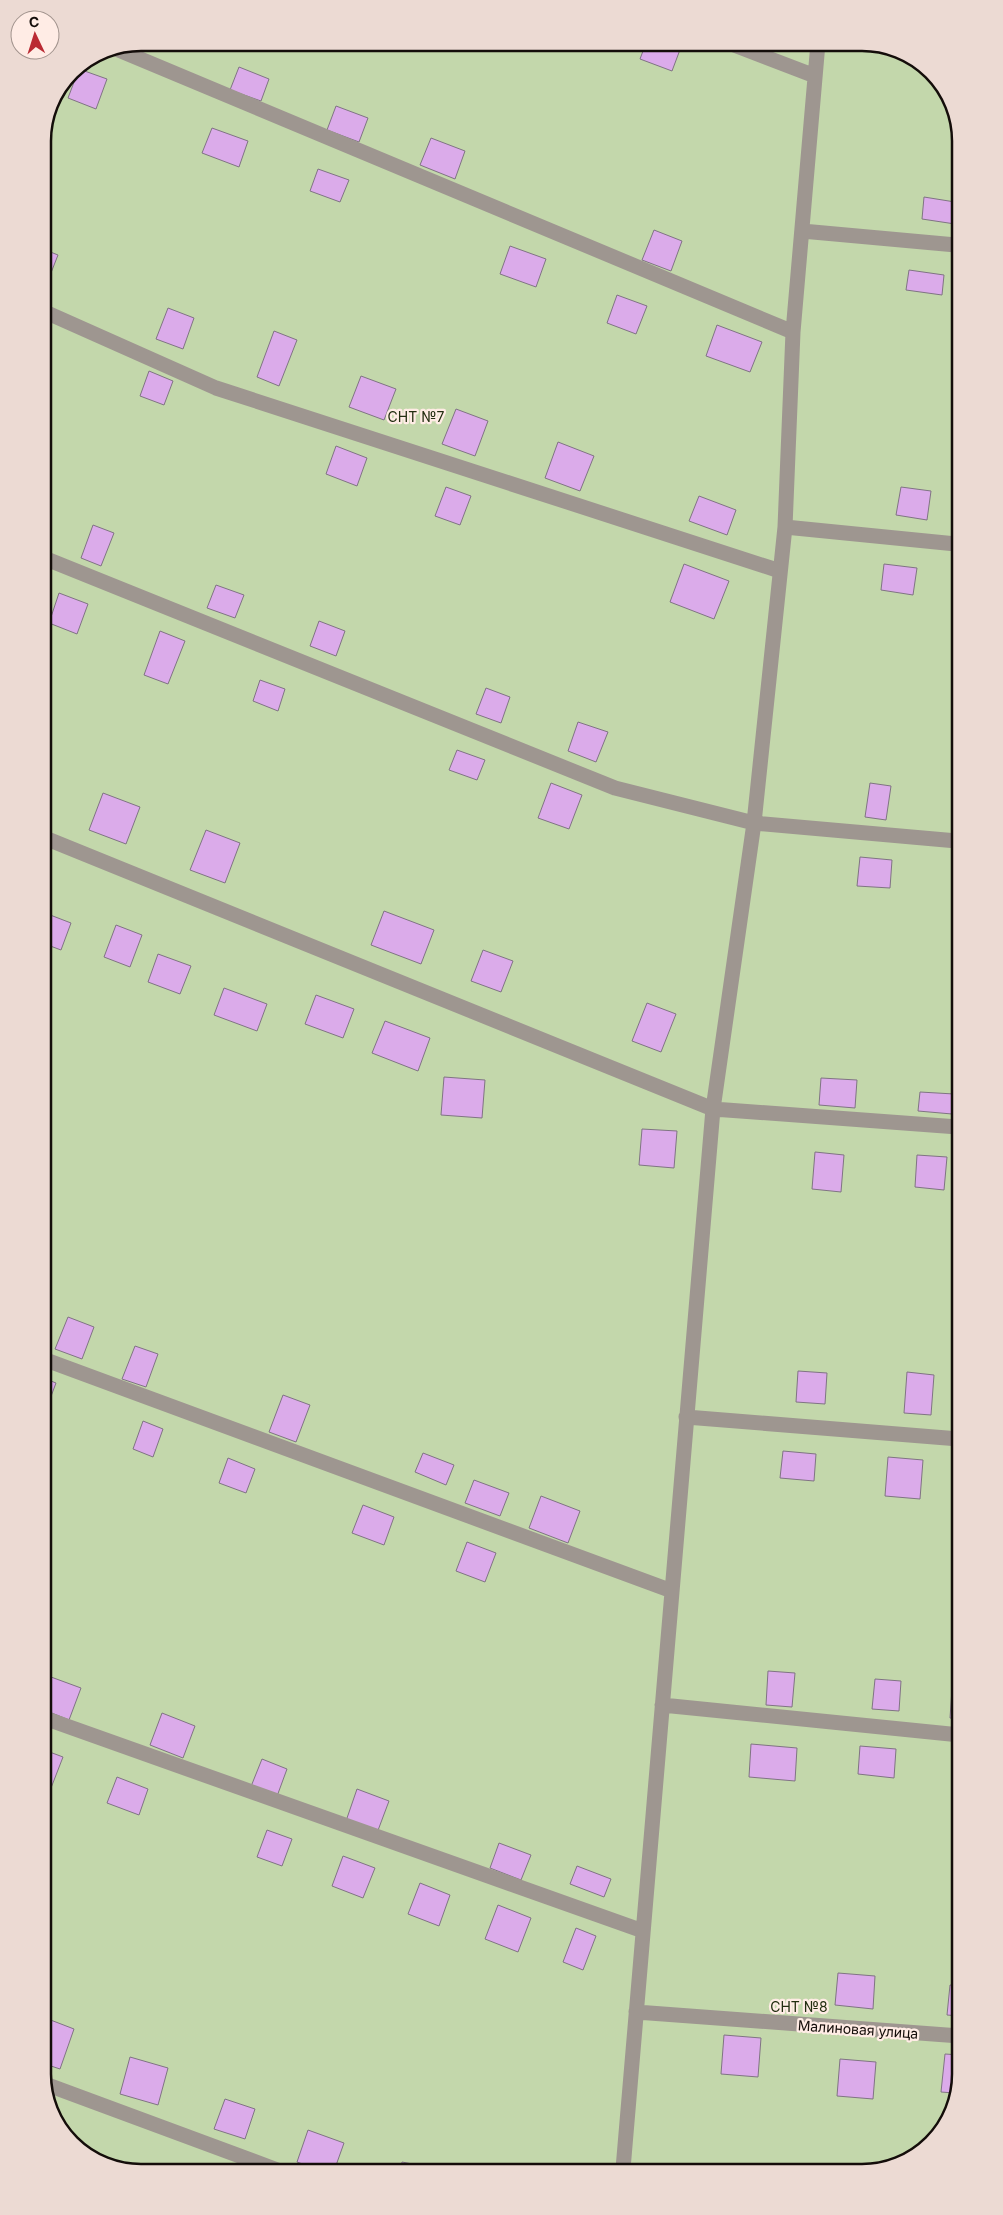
<svg xmlns="http://www.w3.org/2000/svg" width="1003" height="2215" font-family="Inter,sans-serif">
	<rect width="100%" height="100%" fill="#f5ded5"/>
	<!-- green -->
	<path fill="#c3d7ab" d="M 141,43 L 868,43 L 922,63 L 955,109 L 960,2074 L 940,2134 L 894,2167 L 135,2172 L 81,2152 L 48,2106 L 43,135 L 53,98 L 72,71 L 104,50 Z"/>
	<!-- building -->
	<path fill="#dbabea" stroke="#807483" d="M 605,43 L 625,43 L 623,49 Z
		M 646,43 L 670,43 L 681,47 L 672,71 L 640,59 Z
		M 239,67 L 269,79 L 261,101 L 230,90 Z
		M 79,69 L 107,79 L 96,109 L 68,98 Z
		M 336,106 L 368,118 L 359,142 L 327,130 Z
		M 212,128 L 248,141 L 239,167 L 202,153 Z
		M 431,138 L 465,151 L 455,179 L 420,165 Z
		M 318,169 L 349,180 L 340,202 L 310,191 Z
		M 924,197 L 955,202 L 955,224 L 922,219 Z
		M 654,230 L 682,241 L 671,271 L 642,260 Z
		M 510,246 L 546,259 L 536,287 L 500,274 Z
		M 43,249 L 58,255 L 47,283 L 43,282 Z
		M 909,270 L 944,275 L 942,295 L 906,290 Z
		M 617,295 L 647,306 L 636,334 L 607,323 Z
		M 168,308 L 194,318 L 183,349 L 156,339 Z
		M 717,325 L 762,342 L 750,372 L 706,356 Z
		M 274,331 L 297,340 L 279,386 L 257,377 Z
		M 149,371 L 173,381 L 164,405 L 140,396 Z
		M 361,376 L 396,389 L 384,420 L 349,407 Z
		M 456,409 L 488,421 L 475,456 L 442,444 Z
		M 558,442 L 594,456 L 580,491 L 545,478 Z
		M 336,446 L 367,458 L 357,486 L 326,474 Z
		M 446,487 L 471,496 L 460,525 L 435,516 Z
		M 901,487 L 931,491 L 927,520 L 896,515 Z
		M 699,496 L 736,510 L 727,535 L 689,521 Z
		M 93,525 L 114,533 L 101,566 L 81,558 Z
		M 684,564 L 729,581 L 714,619 L 670,602 Z
		M 884,564 L 917,568 L 913,595 L 881,590 Z
		M 216,585 L 244,595 L 235,618 L 207,608 Z
		M 59,593 L 88,604 L 77,634 L 49,623 Z
		M 319,621 L 345,631 L 336,656 L 310,646 Z
		M 160,631 L 185,641 L 168,684 L 144,675 Z
		M 260,680 L 285,689 L 278,711 L 253,701 Z
		M 486,688 L 510,697 L 501,723 L 476,714 Z
		M 578,722 L 608,732 L 596,762 L 568,751 Z
		M 457,750 L 485,760 L 477,780 L 449,770 Z
		M 551,783 L 582,795 L 569,829 L 538,818 Z
		M 870,783 L 891,786 L 886,820 L 865,817 Z
		M 103,793 L 140,807 L 126,844 L 89,830 Z
		M 206,830 L 240,843 L 225,883 L 190,870 Z
		M 860,857 L 892,860 L 890,888 L 857,886 Z
		M 957,867 L 957,901 L 954,900 Z
		M 384,911 L 434,930 L 421,964 L 371,945 Z
		M 45,913 L 71,923 L 61,950 L 45,944 Z
		M 116,925 L 142,935 L 130,967 L 104,957 Z
		M 483,950 L 513,961 L 501,992 L 471,981 Z
		M 158,954 L 191,966 L 180,994 L 148,982 Z
		M 224,988 L 267,1004 L 257,1031 L 214,1015 Z
		M 316,995 L 354,1009 L 343,1038 L 305,1024 Z
		M 647,1003 L 676,1014 L 661,1052 L 632,1041 Z
		M 385,1021 L 430,1038 L 418,1071 L 372,1053 Z
		M 444,1077 L 485,1080 L 482,1118 L 441,1115 Z
		M 821,1078 L 857,1080 L 855,1108 L 819,1105 Z
		M 920,1092 L 954,1094 L 952,1114 L 918,1111 Z
		M 642,1129 L 677,1131 L 674,1168 L 639,1165 Z
		M 815,1152 L 844,1155 L 841,1192 L 812,1189 Z
		M 917,1155 L 947,1157 L 944,1190 L 915,1187 Z
		M 68,1317 L 94,1327 L 82,1359 L 55,1349 Z
		M 135,1346 L 158,1354 L 146,1387 L 122,1379 Z
		M 798,1371 L 827,1373 L 825,1404 L 796,1402 Z
		M 907,1372 L 934,1375 L 931,1415 L 904,1413 Z
		M 46,1379 L 56,1383 L 47,1407 L 46,1407 Z
		M 283,1395 L 310,1405 L 296,1442 L 269,1432 Z
		M 143,1421 L 163,1429 L 153,1457 L 133,1449 Z
		M 783,1451 L 816,1454 L 814,1481 L 780,1478 Z
		M 423,1453 L 454,1465 L 446,1485 L 415,1472 Z
		M 888,1457 L 923,1460 L 920,1499 L 885,1496 Z
		M 228,1458 L 255,1469 L 246,1493 L 219,1483 Z
		M 474,1480 L 509,1493 L 500,1516 L 465,1503 Z
		M 541,1496 L 580,1511 L 568,1543 L 529,1528 Z
		M 363,1505 L 394,1517 L 384,1545 L 352,1533 Z
		M 467,1542 L 496,1553 L 485,1582 L 456,1571 Z
		M 768,1671 L 795,1673 L 792,1707 L 766,1705 Z
		M 51,1677 L 81,1688 L 69,1720 L 47,1711 L 47,1689 Z
		M 875,1679 L 901,1681 L 899,1711 L 872,1709 Z
		M 952,1689 L 959,1689 L 960,1719 L 950,1718 Z
		M 162,1713 L 195,1726 L 183,1758 L 150,1745 Z
		M 751,1744 L 797,1748 L 795,1781 L 749,1777 Z
		M 860,1746 L 896,1749 L 894,1778 L 858,1774 Z
		M 47,1751 L 63,1757 L 51,1788 L 47,1787 Z
		M 262,1759 L 287,1769 L 276,1799 L 250,1789 Z
		M 117,1777 L 148,1789 L 139,1815 L 107,1803 Z
		M 357,1789 L 389,1801 L 377,1833 L 346,1821 Z
		M 267,1830 L 292,1839 L 282,1866 L 257,1857 Z
		M 499,1843 L 531,1855 L 521,1880 L 490,1868 Z
		M 343,1856 L 375,1868 L 363,1898 L 332,1886 Z
		M 577,1866 L 611,1879 L 604,1897 L 570,1884 Z
		M 420,1883 L 450,1895 L 439,1926 L 408,1914 Z
		M 498,1905 L 531,1918 L 518,1952 L 485,1939 Z
		M 576,1928 L 596,1936 L 583,1970 L 563,1962 Z
		M 838,1973 L 875,1976 L 873,2009 L 835,2005 Z
		M 950,1985 L 960,1986 L 960,2016 L 947,2015 Z
		M 48,2019 L 74,2029 L 60,2069 L 48,2065 Z
		M 724,2035 L 761,2038 L 758,2077 L 721,2074 Z
		M 945,2054 L 960,2055 L 960,2074 L 954,2093 L 941,2092 Z
		M 130,2057 L 168,2068 L 158,2105 L 120,2094 Z
		M 840,2059 L 876,2062 L 873,2099 L 837,2096 Z
		M 225,2099 L 255,2109 L 245,2139 L 214,2129 Z
		M 308,2130 L 344,2143 L 334,2171 L 322,2171 L 297,2162 Z
		M 402,2162 L 428,2167 L 427,2170 L 400,2170 Z"/>
	<g fill="none" stroke-linecap="round" stroke-linejoin="round">
		<!-- street -->
		<path stroke="#9e9690" stroke-width="15" d="M 729,43 L 815,76
			M 114,48 L 793,332
			M 802,231 L 956,245
			M 43,311 L 216,388 L 780,571
			M 785,527 L 956,544
			M 44,558 L 615,788 L 754,823 L 957,841
			M 45,838 L 713,1109 L 958,1127
			M 46,1360 L 672,1591
			M 686,1417 L 959,1439
			M 662,1705 L 960,1735
			M 47,1719 L 643,1931
			M 636,2012 L 960,2036
			M 48,2085 L 280,2171
			M 623,2169 L 713,1109 L 754,823 L 785,527 L 793,332 L 818,43"/>
	</g>
	<g text-anchor="middle" dominant-baseline="central" stroke-width="4.5" stroke-linejoin="round" paint-order="stroke">
		<!-- park labels -->
		<g font-size="14" fill="#222e10" stroke="#ffece5">
			<text x="416" y="416">СНТ №7</text>
			<text x="799" y="2006">СНТ №8</text>
		</g>
		<!-- street labels -->
		<g font-size="14" fill="#140d0a" stroke="#ffece5">
			<text transform="translate(858 2029) rotate(4)">Малиновая улица</text>
		</g>
	</g>
	<!-- crop -->
	<path d="M0 0H1003V2215H0ZM141 51H862A90 90 0 0 1 952 141V2074A90 90 0 0 1 862 2164H141A90 90 0 0 1 51 2074V141A90 90 0 0 1 141 51Z" fill="#ecdad3" fill-rule="evenodd"/>
	<path fill="none" stroke="#140d0a" stroke-width="2.5" d="M141 51H862A90 90 0 0 1 952 141V2074A90 90 0 0 1 862 2164H141A90 90 0 0 1 51 2074V141A90 90 0 0 1 141 51Z"/>
	<!-- north arrow -->
	<g transform="translate(35 35) rotate(356)"><circle r="24" fill="#ffece5" stroke="#a1938d"/>
	<path d="M0-4L9 19L0 12L-9 19Z" fill="#ba2a33"/>
	<text y="-8" font-size="14" font-weight="bold" text-anchor="middle" fill="#140d0a">С</text>
	</g>
</svg>
